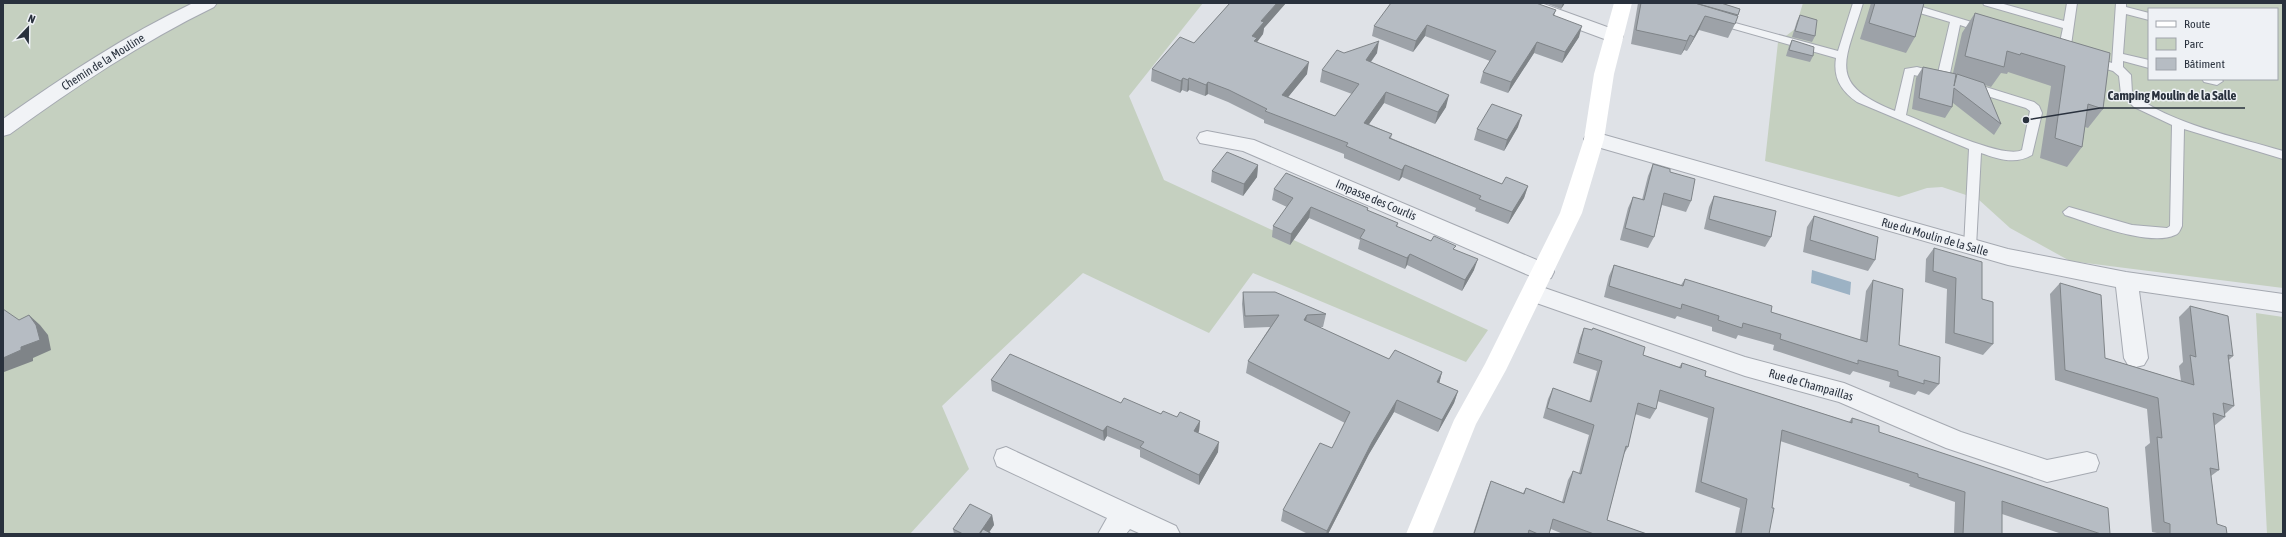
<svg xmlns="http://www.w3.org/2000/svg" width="2286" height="537" font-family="'Asap Condensed',sans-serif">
	<rect width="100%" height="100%" fill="#dfe2e7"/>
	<!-- green -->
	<path fill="#c5d0c0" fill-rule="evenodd" d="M 3,3 L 1203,3 L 1129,96 L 1164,180 L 1488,330 L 1466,362 L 1253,273 L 1209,333 L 1083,273 L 942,406 L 969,469 L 910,534 L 3,534 Z
		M 1803,3 L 2283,3 L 2283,288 L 2070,261 L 2010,228 L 1978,199 L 1942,187 L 1927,188 L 1899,197 L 1765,161 L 1778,42 L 1795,29 ZM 2149,9 L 2277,9 L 2277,79 L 2149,79 Z
		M 2256,313 L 2283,317 L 2283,534 L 2267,534 Z"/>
	<!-- water -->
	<path fill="#9cb2c4" d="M 1812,270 L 1851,282 L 1850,295 L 1811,283 Z"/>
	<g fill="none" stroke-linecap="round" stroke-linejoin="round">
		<!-- lane casing -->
		<g stroke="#a5a9b1" stroke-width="2">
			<path id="lane" d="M 1853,3 L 1863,3 C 1845,63 1826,83 1895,111 L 1905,69 L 1917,67 L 1938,73 L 1950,22 L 1893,5 L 1892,3 L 1909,3 L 1988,27 L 1989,29 L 1984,33 L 1960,25 L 1949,78 L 1943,82 L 1914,75 L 1906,115 C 1927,123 2004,160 2022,150 L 2030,111 L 2026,108 L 1968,90 L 1966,87 L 1968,84 L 1976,84 L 2034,102 L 2039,106 L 2042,113 L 2032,155 C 2015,165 1998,159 1981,153 L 1976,247 L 1975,250 L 1965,250 L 1964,247 L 1969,149 L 1857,102 C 1841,91 1833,78 1836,58 L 1713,23 L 1712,21 L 1717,18 L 1838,51 Z
				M 1983,3 L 2000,3 L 2064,21 L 2067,3 L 2077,3 L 2070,52 L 2064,56 L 2058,52 L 2063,28 L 1984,5 Z
				M 2116,3 L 2126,3 L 2126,7 L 2149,13 L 2149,20 L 2126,14 L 2123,54 L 2149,60 L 2149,68 L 2123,61 L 2123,67 L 2131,75 L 2132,93 C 2169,124 2237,137 2283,151 L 2283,159 L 2184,129 L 2182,226 C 2180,230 2179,234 2175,235 C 2150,247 2090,223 2065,215 L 2063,212 L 2069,207 L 2132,225 L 2167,228 L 2170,226 L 2172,125 L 2134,107 L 2121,94 L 2119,76 L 2113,71 L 2087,63 L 2085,60 L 2091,56 L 2112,63 Z
				M 2202,79 L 2221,79 L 2223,81 L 2217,85 L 2204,82 Z"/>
		</g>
		<!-- street casing -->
		<g stroke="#a5a9b1" stroke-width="2">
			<path id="street" d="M 193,3 L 217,3 L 214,7 C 142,42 75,87 10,134 L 3,136 L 3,119 C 64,76 126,35 193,3 Z
				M 1515,3 L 1541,3 L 1621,32 L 1623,36 L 1621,40 L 1614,42 L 1607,40 L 1518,7 Z
				M 1207,131 L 1254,140 L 1551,266 L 1554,272 L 1551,278 L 1543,280 L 1535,278 L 1243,151 L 1200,143 L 1197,138 L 1200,133 Z
				M 1594,132 L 2008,249 L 2126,272 L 2283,294 L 2283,312 L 2139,291 L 2148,358 L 2144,365 L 2136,367 L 2128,365 L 2124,358 L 2116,287 L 2008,265 L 1587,144 L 1584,139 L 1587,134 Z
				M 1533,284 L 1745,357 L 1844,383 L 1961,432 L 2047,460 L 2087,452 L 2096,455 L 2099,463 L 2096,471 L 2047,482 L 1946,448 L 1839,402 L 1745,376 L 1525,299 L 1522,293 L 1525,287 Z
				M 1006,447 L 1176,526 L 1180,534 L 1141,534 L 1130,529 L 1126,534 L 1098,534 L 1107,518 L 997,466 L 994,458 L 997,450 Z"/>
		</g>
		<!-- lane -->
		<use href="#lane" fill="#f1f3f6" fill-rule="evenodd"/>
		<!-- street -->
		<use href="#street" fill="#f1f3f6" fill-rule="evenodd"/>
		<!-- secondary -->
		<path fill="#fff" fill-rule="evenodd" d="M 1614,3 L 1632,3 L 1614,74 L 1604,139 L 1582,213 L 1506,370 L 1476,424 L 1432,534 L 1406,534 L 1454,420 L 1485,364 L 1560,213 L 1584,139 L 1594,74 Z"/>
	</g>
	<!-- wall -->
	<path fill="#9da2a8" d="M 1230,3 L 1286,3 L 1264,28 L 1263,34 L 1257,42 L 1307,74 L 1288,97 L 1335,116 L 1352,94 L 1320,82 L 1322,70 L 1344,53 L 1377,53 L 1371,62 L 1446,107 L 1435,124 L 1384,103 L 1369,124 L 1392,134 L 1391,138 L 1502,184 L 1528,186 L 1524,198 L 1508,224 L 1475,211 L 1476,208 L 1402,177 L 1399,181 L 1344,158 L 1344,154 L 1264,123 L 1264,120 L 1228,102 L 1208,94 L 1205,96 L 1189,90 L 1187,92 L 1182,90 L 1180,93 L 1151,81 L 1152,69 L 1194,43 Z
		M 1545,3 L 1565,3 L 1561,9 Z
		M 1638,3 L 1721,3 L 1740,9 L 1735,24 L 1728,38 L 1699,30 L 1687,51 L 1684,50 L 1681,55 L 1631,44 Z
		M 1871,3 L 1924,3 L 1915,37 L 1906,53 L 1860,39 Z
		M 1556,10 L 1554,16 L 1579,37 L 1562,63 L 1534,53 L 1508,93 L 1480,83 L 1483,72 L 1490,61 L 1425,36 L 1413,52 L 1372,36 L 1374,26 Z
		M 1975,13 L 2110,53 L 2103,109 L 2088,128 L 2085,127 L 2082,147 L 2067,167 L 2040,158 L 2051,86 L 2008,72 L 2007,74 L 2001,73 L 1991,87 L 1985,85 L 2001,124 L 1994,135 L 1953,103 L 1952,107 L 1945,118 L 1912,109 L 1916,78 L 1923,67 L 1953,73 L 1962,33 Z
		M 1800,15 L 1815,36 L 1812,42 L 1792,37 L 1797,21 Z
		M 1792,40 L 1813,56 L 1810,62 L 1786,56 L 1789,46 Z
		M 1518,127 L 1504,151 L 1474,140 L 1477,129 Z
		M 1653,164 L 1691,201 L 1686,212 L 1662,205 L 1654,237 L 1648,248 L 1620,240 L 1628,208 L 1633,197 L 1642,200 L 1648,176 Z
		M 1258,165 L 1257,177 L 1243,196 L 1211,182 L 1212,171 Z
		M 1274,189 L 1368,208 L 1368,211 L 1398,223 L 1397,227 L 1454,250 L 1474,270 L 1462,291 L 1407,265 L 1405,269 L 1358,249 L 1360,240 L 1309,218 L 1290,245 L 1272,237 L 1273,226 L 1287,207 L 1272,200 Z
		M 1714,196 L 1771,237 L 1765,247 L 1704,229 L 1709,207 Z
		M 1814,216 L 1875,260 L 1868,271 L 1803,252 L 1807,227 Z
		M 1934,248 L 1982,299 L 1993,344 L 1983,355 L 1945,343 L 1947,289 L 1925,282 L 1926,259 Z
		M 1614,265 L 1681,285 L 1685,279 L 1771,312 L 1860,340 L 1866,291 L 1873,280 L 1899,345 L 1939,384 L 1929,395 L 1918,391 L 1915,395 L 1889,387 L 1890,382 L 1853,371 L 1850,375 L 1773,350 L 1774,345 L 1738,335 L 1736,339 L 1712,331 L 1712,327 L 1677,316 L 1675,319 L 1604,297 L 1609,276 Z
		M 2060,283 L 2105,358 L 2181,381 L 2179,366 L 2183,362 L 2179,317 L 2190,306 L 2233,356 L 2229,360 L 2234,406 L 2225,414 L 2225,417 L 2214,426 L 2219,470 L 2211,476 L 2217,524 L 2227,534 L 2157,534 L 2157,533 L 2152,532 L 2145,447 L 2150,443 L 2147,409 L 2055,380 L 2050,294 Z
		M 1243,292 L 1326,314 L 1323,327 L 1318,327 L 1389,359 L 1442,372 L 1439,383 L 1458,391 L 1454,403 L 1438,432 L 1394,412 L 1369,454 L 1328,534 L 1308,534 L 1281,521 L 1283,510 L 1332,448 L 1345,423 L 1246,373 L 1248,361 L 1270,327 L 1244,328 L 1242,304 Z
		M 1584,328 L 1592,330 L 1593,328 L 1643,355 L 1679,367 L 1682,363 L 1705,376 L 1849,422 L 1852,418 L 1879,432 L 2101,534 L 2062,534 L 2002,514 L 2002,534 L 1954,534 L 1955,502 L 1909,486 L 1910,484 L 1780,441 L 1772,508 L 1769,534 L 1735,534 L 1740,508 L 1695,492 L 1708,418 L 1657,401 L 1656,409 L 1650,419 L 1635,414 L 1628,447 L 1624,454 L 1607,520 L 1647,534 L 1563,534 L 1551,529 L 1549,534 L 1473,534 L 1487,491 L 1491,481 L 1523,493 L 1526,488 L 1562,502 L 1568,480 L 1573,471 L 1579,473 L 1589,435 L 1543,418 L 1548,399 L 1553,388 L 1589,402 L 1597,371 L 1573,363 L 1580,338 Z
		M 991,380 L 1121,403 L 1161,414 L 1200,421 L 1199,431 L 1198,433 L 1218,452 L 1199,485 L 1140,457 L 1140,450 L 1107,436 L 1104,441 L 992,391 Z
		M 992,515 L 994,525 L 989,532 L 992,534 L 954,534 L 953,529 Z"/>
	<!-- shaded-wall -->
	<path fill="#7f8488" d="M 1277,3 L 1286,3 L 1264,28 L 1263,34 L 1257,42 L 1256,50 L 1252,36 L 1261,21 Z
		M 1563,3 L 1565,3 L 1561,9 Z
		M 1705,16 L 1699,30 L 1687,51 L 1694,37 Z
		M 1427,25 L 1425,36 L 1413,52 L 1416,41 Z
		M 1582,26 L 1579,37 L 1562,63 L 1565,52 Z
		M 1690,35 L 1684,50 L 1681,55 L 1687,41 Z
		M 1379,41 L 1377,53 L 1363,72 L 1366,60 Z
		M 1537,42 L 1534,53 L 1508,93 L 1511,82 Z
		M 1309,62 L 1307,74 L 1280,107 L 1282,95 Z
		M 1183,78 L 1182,90 L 1180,93 L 1181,81 Z
		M 1189,78 L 1189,90 L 1187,92 L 1188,80 Z
		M 1208,82 L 1208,94 L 1205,96 L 1206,85 Z
		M 1386,92 L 1384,103 L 1362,134 L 1364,123 Z
		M 1449,95 L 1446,107 L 1435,124 L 1438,112 Z
		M 1522,115 L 1518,127 L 1504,151 L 1507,140 Z
		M 1258,165 L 1257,177 L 1243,196 L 1244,184 Z
		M 1405,165 L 1402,177 L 1399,181 L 1402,170 Z
		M 1528,186 L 1524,198 L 1508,224 L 1512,212 Z
		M 1311,207 L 1309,218 L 1290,245 L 1291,234 Z
		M 1410,254 L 1407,265 L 1405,269 L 1407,258 Z
		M 1478,259 L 1474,270 L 1462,291 L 1465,280 Z
		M 29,315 L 40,325 L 48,335 L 51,350 L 33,358 L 33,361 L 4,372 L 3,372 L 3,358 L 21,347 Z
		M 1307,315 L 1305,327 L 1304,320 Z
		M 1442,372 L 1439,384 L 1437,382 Z
		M 1458,391 L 1454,403 L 1438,432 L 1442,420 Z
		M 1397,400 L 1394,412 L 1369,454 L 1328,534 L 1326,534 L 1327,531 L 1372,442 Z
		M 1200,421 L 1199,431 L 1194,441 L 1194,431 Z
		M 1107,426 L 1107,436 L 1104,441 L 1103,431 Z
		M 1219,442 L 1218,452 L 1199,485 L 1199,475 Z
		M 992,515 L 994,525 L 988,534 L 979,534 Z"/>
	<!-- building -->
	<path fill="#b6bcc3" stroke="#7f8488" d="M 1230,3 L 1277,3 L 1261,21 L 1264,22 L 1252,36 L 1257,38 L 1254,41 L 1309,62 L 1282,95 L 1335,116 L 1359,84 L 1322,70 L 1337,50 L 1344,53 L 1379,41 L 1366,60 L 1449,95 L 1438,112 L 1386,92 L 1364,123 L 1392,134 L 1389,138 L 1502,184 L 1506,177 L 1528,186 L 1512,212 L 1479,199 L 1481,196 L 1405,165 L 1402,170 L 1346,146 L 1348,143 L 1265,111 L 1267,109 L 1229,90 L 1208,82 L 1206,85 L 1189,78 L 1188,80 L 1183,78 L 1181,81 L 1152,69 L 1180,37 L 1194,43 Z
		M 1391,3 L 1536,3 L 1556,10 L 1553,15 L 1582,26 L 1565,52 L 1537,42 L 1511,82 L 1483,72 L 1496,51 L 1427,25 L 1416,41 L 1374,26 Z
		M 1641,3 L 1695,3 L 1738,16 L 1735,24 L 1705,16 L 1694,37 L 1690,35 L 1687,41 L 1636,30 Z
		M 1695,3 L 1721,3 L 1740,9 L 1738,15 Z
		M 1875,3 L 1924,3 L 1915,37 L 1869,23 Z
		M 1975,13 L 2110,53 L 2103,109 L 2088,104 L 2082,147 L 2055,138 L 2065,66 L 2021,53 L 2020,55 L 2007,51 L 2004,67 L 1965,56 Z
		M 1800,15 L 1817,20 L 1815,36 L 1795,31 Z
		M 1792,40 L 1814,47 L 1813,56 L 1789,50 Z
		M 1923,67 L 1956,74 L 1954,86 L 1957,74 L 1984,83 L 2001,124 L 1954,88 L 1952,107 L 1919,98 Z
		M 1492,104 L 1522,115 L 1507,140 L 1477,129 Z
		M 1227,152 L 1258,165 L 1244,184 L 1212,171 Z
		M 1653,164 L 1670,169 L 1670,172 L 1695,179 L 1691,201 L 1664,193 L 1654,237 L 1625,228 L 1633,197 L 1644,200 Z
		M 1286,173 L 1368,208 L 1367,210 L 1398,223 L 1396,226 L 1431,241 L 1434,236 L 1456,246 L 1453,249 L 1478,259 L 1465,280 L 1410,254 L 1407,258 L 1360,238 L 1365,230 L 1311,207 L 1291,234 L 1273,226 L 1293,198 L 1274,189 Z
		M 1714,196 L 1776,211 L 1771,237 L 1709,219 Z
		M 1814,216 L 1878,237 L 1875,260 L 1810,240 Z
		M 1934,248 L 1982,262 L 1982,299 L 1993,302 L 1993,344 L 1954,333 L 1956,278 L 1933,271 Z
		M 1614,265 L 1683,286 L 1685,279 L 1772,306 L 1771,312 L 1867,342 L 1873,280 L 1903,289 L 1899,345 L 1940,357 L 1939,384 L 1924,380 L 1924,384 L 1898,376 L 1898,371 L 1858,360 L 1858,364 L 1780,339 L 1781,334 L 1743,323 L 1742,328 L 1718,320 L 1719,316 L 1682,304 L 1681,309 L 1609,286 Z
		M 2060,283 L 2101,295 L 2105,358 L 2194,385 L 2190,355 L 2196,357 L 2190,306 L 2228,316 L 2233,356 L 2228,355 L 2234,406 L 2223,403 L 2225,417 L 2213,413 L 2219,470 L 2210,468 L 2217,524 L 2226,527 L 2227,534 L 2170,534 L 2170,524 L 2164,522 L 2157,437 L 2162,438 L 2158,398 L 2065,370 Z
		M 1243,292 L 1275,292 L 1326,314 L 1307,315 L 1304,320 L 1389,359 L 1395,350 L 1442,372 L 1437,382 L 1458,391 L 1442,420 L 1397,400 L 1372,442 L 1327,531 L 1283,510 L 1320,443 L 1332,448 L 1350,412 L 1248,361 L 1279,315 L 1245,316 Z
		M 3,309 L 19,320 L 29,315 L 36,325 L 40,340 L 21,347 L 21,350 L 3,358 Z
		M 1584,328 L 1592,330 L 1593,328 L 1645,347 L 1643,355 L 1681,368 L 1682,363 L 1706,371 L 1705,376 L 1852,423 L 1852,418 L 1879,426 L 1879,432 L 2108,508 L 2110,534 L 2101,534 L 2002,501 L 2002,534 L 1963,534 L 1965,492 L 1918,477 L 1918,474 L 1782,430 L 1772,508 L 1774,508 L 1769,534 L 1741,534 L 1747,499 L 1701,482 L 1714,408 L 1660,390 L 1656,409 L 1638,403 L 1628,447 L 1626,446 L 1607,520 L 1647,534 L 1594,534 L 1553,519 L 1549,534 L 1538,534 L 1529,530 L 1528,534 L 1474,534 L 1491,481 L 1524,494 L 1526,488 L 1564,503 L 1573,471 L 1581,474 L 1594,425 L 1547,408 L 1553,388 L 1591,402 L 1602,361 L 1578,353 Z
		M 1010,354 L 1121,403 L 1124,398 L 1161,414 L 1163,411 L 1177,417 L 1180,412 L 1200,421 L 1194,431 L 1219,442 L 1199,475 L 1140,447 L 1144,442 L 1107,426 L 1103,431 L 991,380 Z
		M 970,504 L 992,515 L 979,534 L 963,534 L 953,529 Z
		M 983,529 L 992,534 L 980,534 Z"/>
	<g text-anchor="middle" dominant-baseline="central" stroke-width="3" stroke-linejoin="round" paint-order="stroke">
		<!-- street labels -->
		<g font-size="12" fill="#29313d" stroke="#eef1f5">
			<text transform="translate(103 62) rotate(-32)">Chemin de la Mouline</text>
			<text transform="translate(1376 200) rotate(23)">Impasse des Courlis</text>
			<text transform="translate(1935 237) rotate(16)">Rue du Moulin de la Salle</text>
			<text transform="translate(1811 385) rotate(16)">Rue de Champaillas</text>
		</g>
	</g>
	<!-- callouts -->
	<path fill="none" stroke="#29313d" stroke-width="1.5" d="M2026 120L2100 108H2245"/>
	<circle fill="#29313d" stroke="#eef1f5" stroke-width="1.5" cx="2026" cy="120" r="4"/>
	<g font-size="13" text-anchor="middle" font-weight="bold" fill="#29313d" stroke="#eef1f5" stroke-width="3" stroke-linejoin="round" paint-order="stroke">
		<text x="2172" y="100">Camping Moulin de la Salle</text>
	</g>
	<!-- border -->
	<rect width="2286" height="537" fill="none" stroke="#29313d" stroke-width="8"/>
	<!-- legend -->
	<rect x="2148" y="8" width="130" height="72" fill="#eef1f5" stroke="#9fa4ab"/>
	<rect x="2156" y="21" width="20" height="6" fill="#ffffff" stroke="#9fa4ab"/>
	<text x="2184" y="28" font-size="12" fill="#29313d">Route</text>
	<rect x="2156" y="38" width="20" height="12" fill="#c5d0c0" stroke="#9fa4ab"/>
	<text x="2184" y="48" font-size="12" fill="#29313d">Parc</text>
	<rect x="2156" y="58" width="20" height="12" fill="#b6bcc3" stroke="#9fa4ab"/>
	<text x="2184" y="68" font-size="12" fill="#29313d">Bâtiment</text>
	<!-- north arrow -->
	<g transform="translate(28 28) rotate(22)" stroke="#eef1f5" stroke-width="3" paint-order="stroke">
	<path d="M0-3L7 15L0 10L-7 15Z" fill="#29313d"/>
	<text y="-6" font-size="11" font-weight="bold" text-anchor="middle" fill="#29313d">N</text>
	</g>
</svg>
